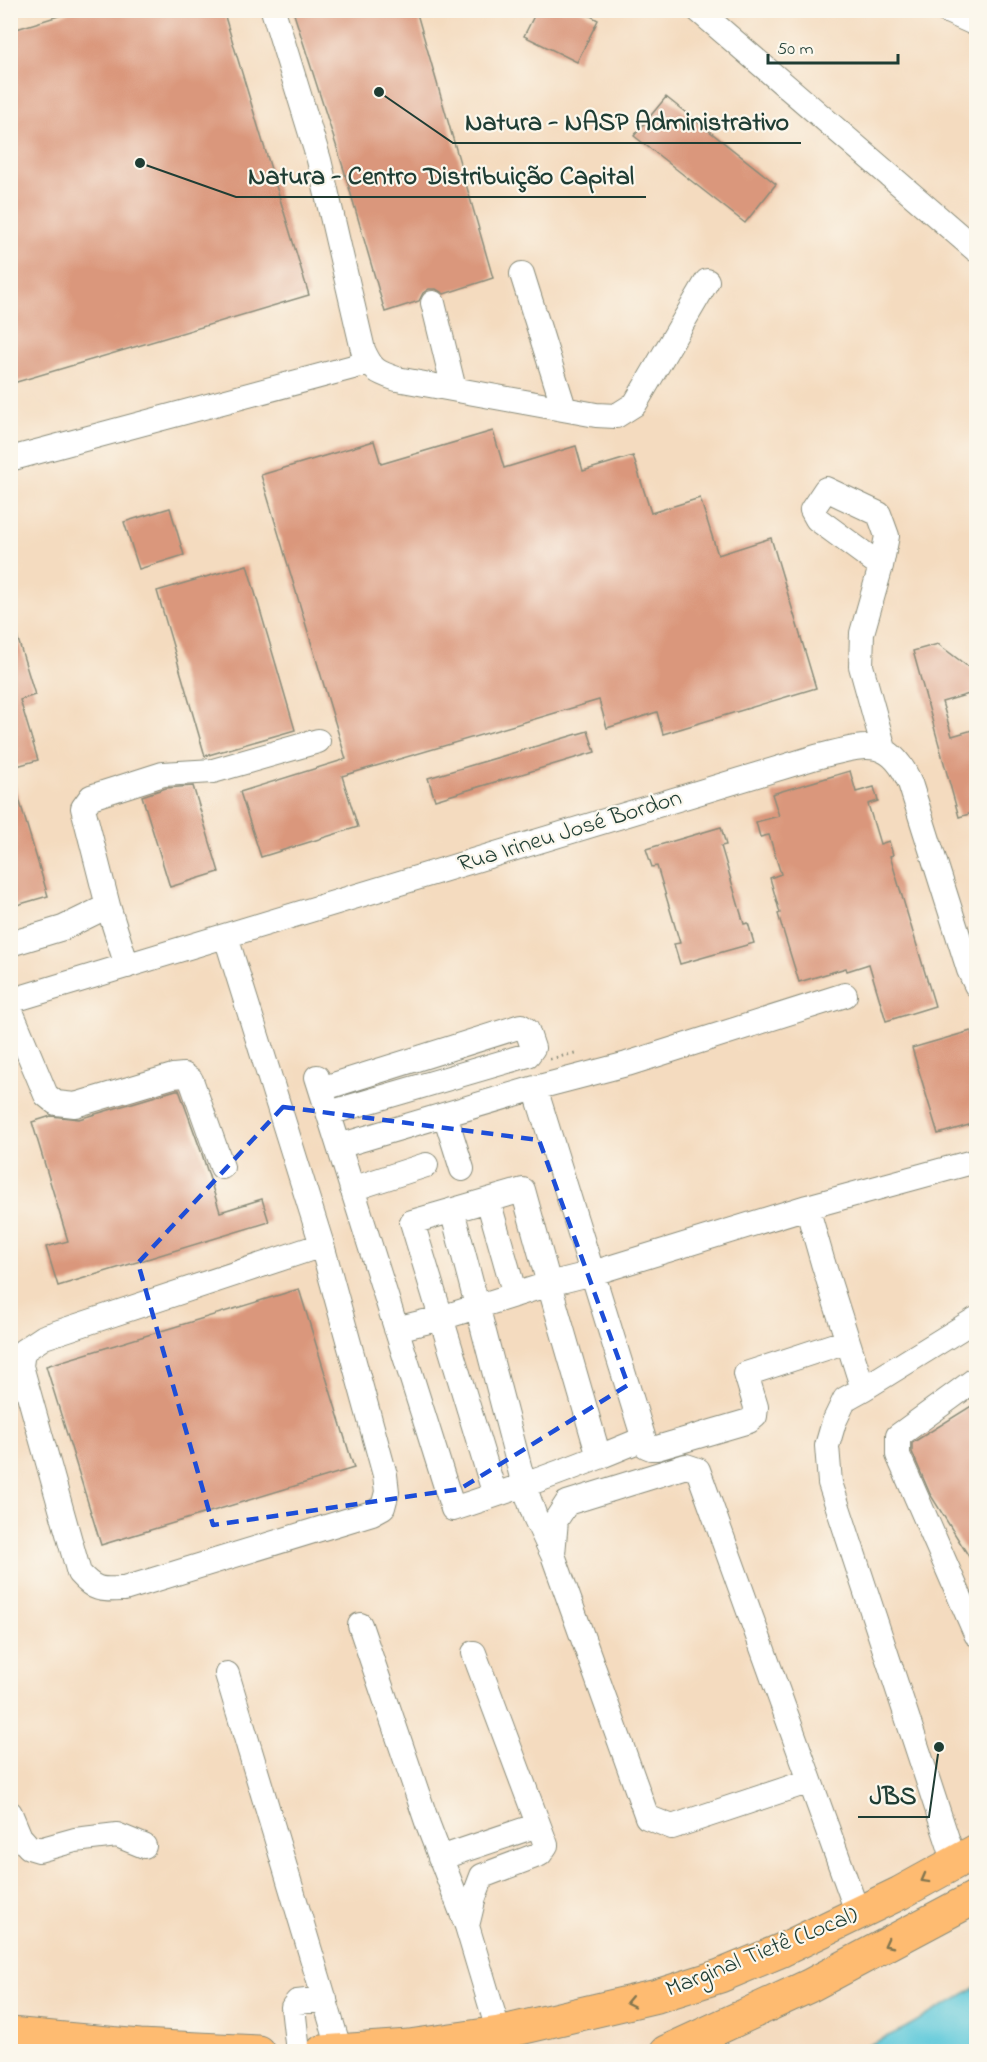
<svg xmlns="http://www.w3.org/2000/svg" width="987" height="2062" font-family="'Indie Flower',sans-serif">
	<rect width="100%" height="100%" fill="#fbf7ec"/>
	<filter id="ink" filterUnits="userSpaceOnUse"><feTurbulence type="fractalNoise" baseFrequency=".0167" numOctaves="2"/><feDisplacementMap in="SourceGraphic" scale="12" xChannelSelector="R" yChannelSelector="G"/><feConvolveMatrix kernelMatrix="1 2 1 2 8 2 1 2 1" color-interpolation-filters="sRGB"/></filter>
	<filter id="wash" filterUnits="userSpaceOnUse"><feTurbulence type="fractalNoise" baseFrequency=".008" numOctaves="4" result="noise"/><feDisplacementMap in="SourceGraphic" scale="24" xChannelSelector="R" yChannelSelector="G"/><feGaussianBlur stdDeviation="1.35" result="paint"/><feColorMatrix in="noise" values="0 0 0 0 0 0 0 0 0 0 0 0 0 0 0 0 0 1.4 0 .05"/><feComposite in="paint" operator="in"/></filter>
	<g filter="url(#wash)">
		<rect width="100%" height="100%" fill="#f4dbbf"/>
		<!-- water -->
		<path fill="#5fc9da" stroke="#3f8387" stroke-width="1.5" d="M 976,1987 L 976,2051 L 856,2051 L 905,2028 Z"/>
		<g id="blocks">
			<!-- building -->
			<path fill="#da977c" d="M 78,10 L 223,10 L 309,295 L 10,384 L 10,31 Z
				M 305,10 L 416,10 L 493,278 L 444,294 L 436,289 L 429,289 L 423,293 L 419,301 L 385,312 L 344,170 L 294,14 Z
				M 537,10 L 580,10 L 598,20 L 577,62 L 524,36 Z
				M 666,97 L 776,184 L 745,223 L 634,136 Z
				M 493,431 L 504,468 L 576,446 L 583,471 L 633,456 L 651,513 L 700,498 L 718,555 L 771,538 L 816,688 L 663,734 L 657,712 L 607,728 L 599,700 L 342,776 L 358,827 L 261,857 L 240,792 L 346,759 L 261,475 L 374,441 L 381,464 Z
				M 170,508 L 184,555 L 139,569 L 124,522 Z
				M 247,565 L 295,730 L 205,756 L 157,591 Z
				M 14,626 L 35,695 L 20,700 L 38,760 L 10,768 L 10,627 Z
				M 938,644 L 971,669 L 976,688 L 976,692 L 942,702 L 952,736 L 976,729 L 976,812 L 959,817 L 913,651 Z
				M 588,731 L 595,752 L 435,800 L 428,778 Z
				M 850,771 L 856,792 L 874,787 L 878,801 L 868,804 L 880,844 L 889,841 L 893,855 L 890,856 L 935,1006 L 886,1021 L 869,964 L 847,971 L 846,968 L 799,982 L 778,914 L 780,913 L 770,878 L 781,874 L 769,835 L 760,837 L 756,822 L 779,816 L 772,794 Z
				M 14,782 L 48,896 L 10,907 L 10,783 Z
				M 193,786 L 219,872 L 170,887 L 142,796 L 166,788 Z
				M 721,827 L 726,845 L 721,846 L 744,924 L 748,923 L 754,943 L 680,964 L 674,944 L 680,943 L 657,866 L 652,867 L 646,849 Z
				M 971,1031 L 976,1048 L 976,1123 L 938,1134 L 912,1048 Z
				M 176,1090 L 179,1090 L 202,1154 L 220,1212 L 262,1199 L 269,1222 L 58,1286 L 46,1247 L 68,1241 L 32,1122 L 51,1116 L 79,1119 Z
				M 299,1289 L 354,1468 L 101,1545 L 46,1366 Z
				M 976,1403 L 976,1568 L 930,1494 L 912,1452 L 912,1443 Z"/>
		</g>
	</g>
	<g filter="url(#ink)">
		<use href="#blocks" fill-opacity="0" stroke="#8a8c7a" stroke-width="1.5"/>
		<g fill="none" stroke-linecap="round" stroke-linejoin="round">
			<!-- minor casing -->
			<g stroke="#8a8c7a" stroke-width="26">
				<path id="minor" d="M 273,10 L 319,160 L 363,350 C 372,370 376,372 397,379 L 596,415 L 616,416 L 635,404 L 707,281
					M 698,10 L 976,250
					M 945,10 L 976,24
					M 522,274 L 564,408
					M 433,303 L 454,389
					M 10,459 L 368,363
					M 881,566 L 817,519 L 812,510 L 826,489 L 879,514 L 887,536 L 881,566 L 862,633 L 861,666 L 884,749
					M 108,906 L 127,966
					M 226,937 L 322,1245 L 385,1475 L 387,1492 L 383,1507 L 372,1513 L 124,1589 C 101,1590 95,1591 79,1573 L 21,1366 L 23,1351 L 44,1337 L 322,1245
					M 10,944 L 63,928 L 108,906 L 83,808 L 91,797 L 163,774 L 213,771 L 318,741
					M 845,995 L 627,1064 L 535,1088 L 646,1446 L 651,1448 L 657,1448 L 749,1421 L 755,1416 L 756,1407 L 746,1374 L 847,1341
					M 10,1001 L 816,757 C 860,747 888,732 910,783 L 969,970 L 976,985
					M 10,1009 L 46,1095 L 56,1103 L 75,1105 L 173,1076 L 184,1075 L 191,1080 L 222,1167
					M 317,1077 L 453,1509 C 502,1493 552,1476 599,1457 L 549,1284 L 523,1190 L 412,1222 L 495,1495
					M 321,1089 L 521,1026 L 527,1030 L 533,1048 L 528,1055 L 329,1113
					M 445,1115 L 462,1169
					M 339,1146 L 535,1088
					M 352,1189 L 426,1165
					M 488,1200 L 515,1295
					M 807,1207 L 823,1263 L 863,1389 L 845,1399 L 834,1422 L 827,1446 L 830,1483 L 955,1863
					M 452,1210 L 524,1485 L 535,1517 L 553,1555 L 647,1817 L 672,1827 L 810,1781
					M 396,1329 L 441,1318 L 549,1284 L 593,1273 L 807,1207 L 976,1161
					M 976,1379 L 898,1436 L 898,1455 L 976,1634
					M 863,1389 L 976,1319
					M 599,1457 L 643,1439
					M 553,1554 L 556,1520 L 567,1503 L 686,1466 L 698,1470 L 858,1914
					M 360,1625 L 428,1825 L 467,1926 L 499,2033
					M 227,1674 L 340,2051
					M 10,1813 L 20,1837 L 29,1847 L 39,1850 L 75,1840 L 117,1835 L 144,1846
					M 440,1858 L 538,1825
					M 467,1926 L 474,1897 L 482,1876 L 540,1854 L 546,1845 L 474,1653
					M 298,2052 L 293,2007 L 297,2002 L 325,1999"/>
			</g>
			<!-- highway casing -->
			<g stroke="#8a8c7a" stroke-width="35">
				<path id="highway" d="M 10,2034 L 140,2046 L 258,2052
					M 322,2052 L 409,2046 L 499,2033 L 657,1996 L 720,1976 L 782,1950 L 900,1893 L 976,1851
					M 666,2052 L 809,1986 L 976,1897"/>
			</g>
			<!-- path -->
			<path stroke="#8a8c7a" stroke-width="3" stroke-dasharray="1.5 4.5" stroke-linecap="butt" d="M 550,1059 L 575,1053 L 576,1057"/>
			<!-- minor -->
			<use href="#minor" stroke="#fff" stroke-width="24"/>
			<!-- highway -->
			<use href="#highway" stroke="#febb71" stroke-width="33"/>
		</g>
		<!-- one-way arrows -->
		<defs><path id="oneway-chevron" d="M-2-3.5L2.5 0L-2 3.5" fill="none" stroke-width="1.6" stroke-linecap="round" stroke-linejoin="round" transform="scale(1.5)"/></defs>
		<g stroke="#83764f">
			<use href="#oneway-chevron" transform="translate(925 1879) rotate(151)"/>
			<use href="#oneway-chevron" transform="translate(888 1944) rotate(152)"/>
			<use href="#oneway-chevron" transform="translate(630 2002) rotate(168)"/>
		</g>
	</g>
	<!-- marked area -->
	<path fill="none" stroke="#1d4ed8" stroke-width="4.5" stroke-dasharray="12 8" stroke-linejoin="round" d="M 283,1107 L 539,1140 L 628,1385 L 460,1489 L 213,1525 L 138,1263 Z"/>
	<g text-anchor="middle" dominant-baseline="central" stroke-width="4.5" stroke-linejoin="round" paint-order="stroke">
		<!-- street labels -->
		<g font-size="24" fill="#1f3d34" stroke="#fbf7ec">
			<text transform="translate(570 832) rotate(-17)">Rua Irineu José Bordon</text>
			<text transform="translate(762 1953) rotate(-22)">Marginal Tietê (Local)</text>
		</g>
	</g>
	<!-- callouts -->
	<path fill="none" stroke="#1f3d34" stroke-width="2" d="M379 92L453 143H801M140 163L236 197H646M939 1747L929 1817H858"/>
	<g fill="#1f3d34" stroke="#fbf7ec" stroke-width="2">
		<circle cx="379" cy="92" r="6"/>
		<circle cx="140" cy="163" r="6"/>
		<circle cx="939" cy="1747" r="6"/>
	</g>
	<g font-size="26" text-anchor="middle" font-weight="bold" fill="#1f3d34" stroke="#fbf7ec" stroke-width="4.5" stroke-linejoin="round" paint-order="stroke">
		<text x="627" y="130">Natura - NASP Administrativo</text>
		<text x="441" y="184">Natura - Centro Distribuição Capital</text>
		<text x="893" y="1804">JBS</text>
	</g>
	<!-- margin -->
	<rect width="987" height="2062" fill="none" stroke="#fbf7ec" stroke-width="36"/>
	<!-- scale -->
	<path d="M768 54v9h130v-9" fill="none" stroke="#1f3d34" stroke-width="3"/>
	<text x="777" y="54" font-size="18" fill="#1f3d34" stroke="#fbf7ec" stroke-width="4.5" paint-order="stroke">50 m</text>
</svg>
